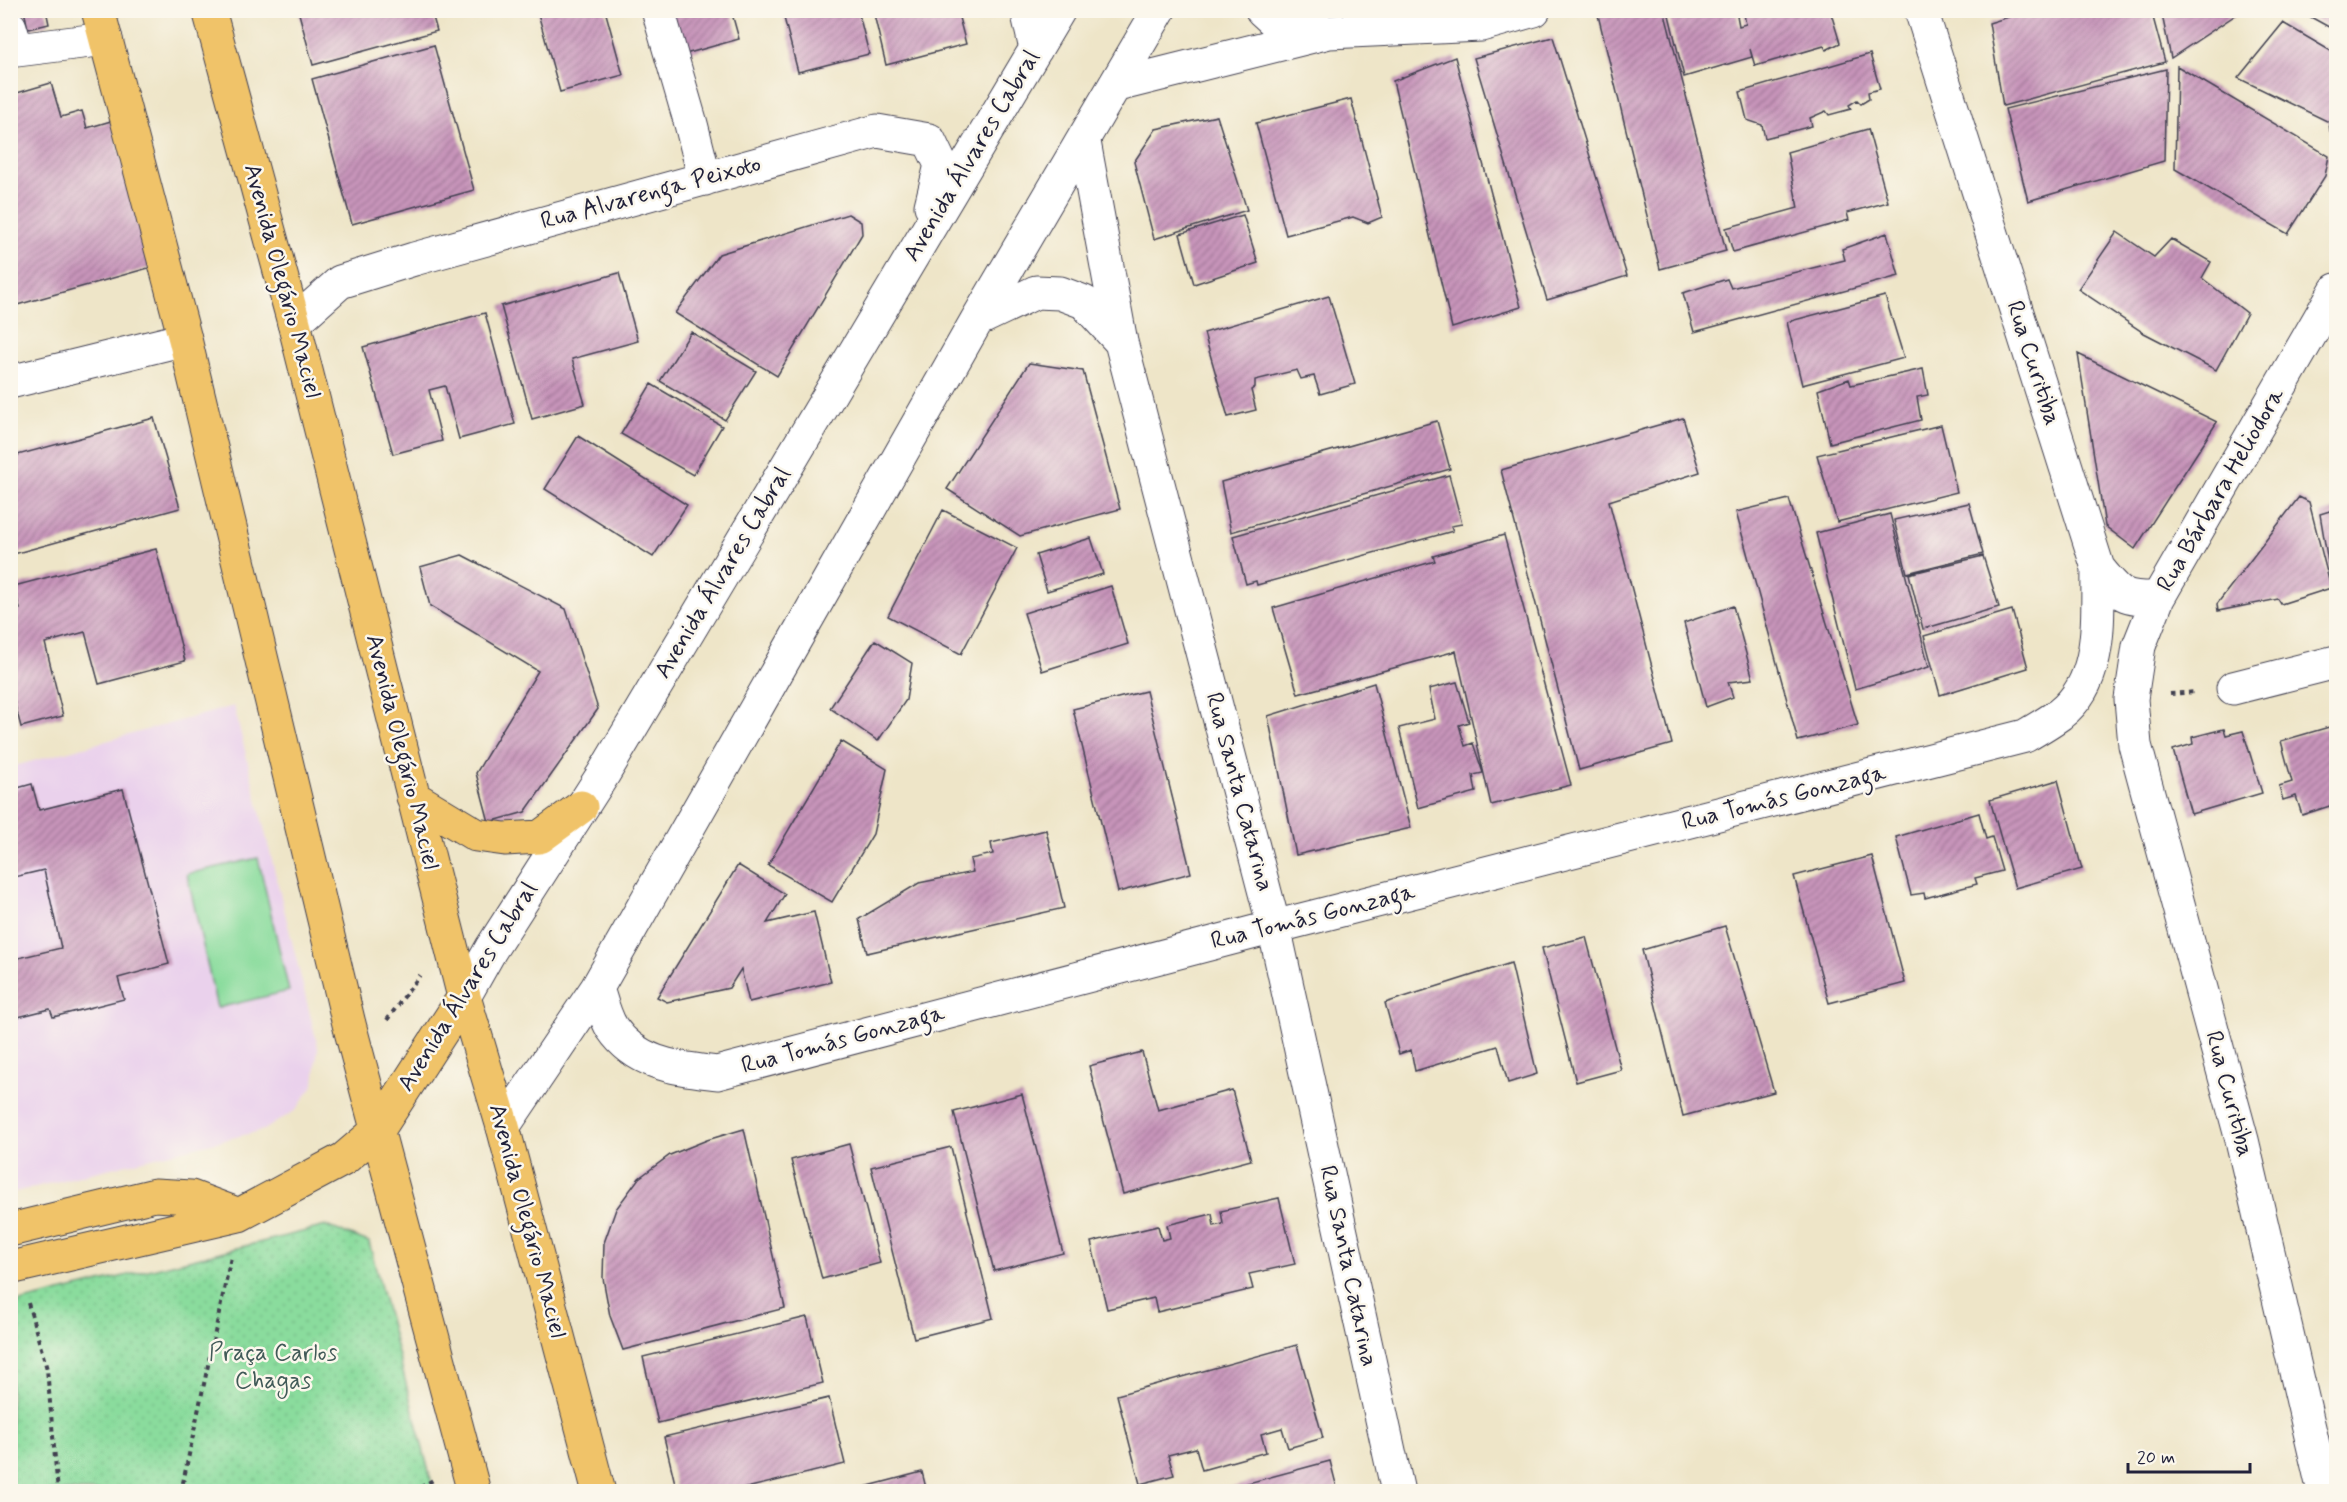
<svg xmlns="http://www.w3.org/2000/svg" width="2347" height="1502" font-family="Mynerve,sans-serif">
	<defs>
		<pattern id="park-dots" width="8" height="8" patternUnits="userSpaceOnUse" patternTransform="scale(1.5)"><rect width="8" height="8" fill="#8adc9d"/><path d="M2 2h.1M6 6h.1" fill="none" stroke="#77bc88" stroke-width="1.8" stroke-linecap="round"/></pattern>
		<pattern id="building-hatch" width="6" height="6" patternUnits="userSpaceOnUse" patternTransform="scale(1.5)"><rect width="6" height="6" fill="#c794ba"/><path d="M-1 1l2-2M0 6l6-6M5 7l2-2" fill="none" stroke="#a17898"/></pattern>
	</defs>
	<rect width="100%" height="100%" fill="#fbf7ec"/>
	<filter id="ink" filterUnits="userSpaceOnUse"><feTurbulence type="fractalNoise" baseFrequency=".0167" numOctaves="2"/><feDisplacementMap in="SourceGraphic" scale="12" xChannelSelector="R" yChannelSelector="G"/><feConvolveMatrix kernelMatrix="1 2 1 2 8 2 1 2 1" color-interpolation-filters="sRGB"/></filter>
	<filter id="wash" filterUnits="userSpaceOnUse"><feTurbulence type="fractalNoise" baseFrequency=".008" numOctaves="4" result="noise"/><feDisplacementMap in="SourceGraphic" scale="24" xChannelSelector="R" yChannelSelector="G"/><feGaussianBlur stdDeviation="1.35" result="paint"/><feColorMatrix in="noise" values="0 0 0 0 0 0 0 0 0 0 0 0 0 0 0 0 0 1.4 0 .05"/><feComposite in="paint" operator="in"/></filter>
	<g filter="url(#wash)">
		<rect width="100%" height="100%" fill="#eee5c8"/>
		<!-- built -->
		<path fill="#ead1ec" d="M 234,706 L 318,1047 L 314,1084 L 296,1110 L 264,1130 L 11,1193 L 11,767 Z"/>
		<!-- green -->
		<path fill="#8adc9d" stroke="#567f6c" stroke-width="1.5" d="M 258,858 L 289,991 L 217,1008 L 187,874 Z"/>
		<!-- park -->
		<path fill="url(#park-dots)" stroke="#567f6c" stroke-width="1.5" d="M 326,1226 L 369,1242 L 434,1491 L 11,1491 L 11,1304 Z"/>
		<g id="blocks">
			<!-- building -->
			<path fill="url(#building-hatch)" d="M 24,10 L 46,10 L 49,24 L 28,29 Z
				M 298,10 L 431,10 L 437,31 L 313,65 Z
				M 537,10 L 605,10 L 623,75 L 560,92 Z
				M 665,10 L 731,10 L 739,39 L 678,56 Z
				M 782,10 L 858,10 L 869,54 L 798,72 Z
				M 873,10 L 957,10 L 966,44 L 886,65 Z
				M 1613,10 L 1664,10 L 1726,251 L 1660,269 L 1598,15 Z
				M 1682,10 L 1736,10 L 1739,26 L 1746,24 L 1743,10 L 1830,10 L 1840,43 L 1826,50 L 1824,46 L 1755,66 L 1750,49 L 1752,57 L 1684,77 L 1669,15 Z
				M 1981,10 L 1997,10 L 1997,11 L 1982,15 Z
				M 2031,10 L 2151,10 L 2165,62 L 2003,106 L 1989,23 Z
				M 2161,10 L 2243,10 L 2171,58 Z
				M 2298,10 L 2336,10 L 2336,31 Z
				M 2283,23 L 2336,54 L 2336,136 L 2330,131 L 2329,122 L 2238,78 Z
				M 1553,37 L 1627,276 L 1547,300 L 1474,58 Z
				M 434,45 L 474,190 L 352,224 L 312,79 Z
				M 1870,54 L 1880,89 L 1868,92 L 1869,99 L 1861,104 L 1857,100 L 1849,105 L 1851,109 L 1829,115 L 1826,111 L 1810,118 L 1812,126 L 1765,138 L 1762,125 L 1747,120 L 1740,92 Z
				M 1455,57 L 1521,307 L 1452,328 L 1393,81 Z
				M 2177,66 L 2329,156 L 2325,176 L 2288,234 L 2175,169 Z
				M 2166,69 L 2164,161 L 2028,201 L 2005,109 Z
				M 51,83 L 61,117 L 82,111 L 87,128 L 111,121 L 152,267 L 10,307 L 10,95 Z
				M 1351,99 L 1382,217 L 1368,223 L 1353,217 L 1286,235 L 1256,123 Z
				M 1217,116 L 1247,210 L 1154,239 L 1134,162 L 1156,129 Z
				M 1868,129 L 1888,202 L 1847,213 L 1849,220 L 1733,252 L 1726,228 L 1798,208 L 1787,152 Z
				M 848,214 L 861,222 L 862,234 L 777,376 L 675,313 L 719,254 Z
				M 1243,215 L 1258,263 L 1194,284 L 1180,234 Z
				M 2117,232 L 2154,257 L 2171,239 L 2211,262 L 2202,278 L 2247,313 L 2216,370 L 2144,333 L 2078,289 Z
				M 1887,233 L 1899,276 L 1694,332 L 1683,293 L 1727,279 L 1731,288 L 1845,260 L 1842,249 Z
				M 619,273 L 638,341 L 572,359 L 585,404 L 532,419 L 501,306 Z
				M 1329,296 L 1355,384 L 1320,394 L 1314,376 L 1301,379 L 1297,370 L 1255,380 L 1255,387 L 1251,390 L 1256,410 L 1228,417 L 1204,333 Z
				M 1885,296 L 1904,358 L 1802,385 L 1787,322 Z
				M 485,313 L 515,424 L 459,439 L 445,386 L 429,390 L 442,441 L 393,454 L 363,347 Z
				M 691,332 L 756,371 L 725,420 L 660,381 Z
				M 2078,354 L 2217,422 L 2135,549 L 2105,526 Z
				M 1029,363 L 1083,371 L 1120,509 L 1020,536 L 947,489 Z
				M 1923,369 L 1928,395 L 1917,397 L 1921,420 L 1830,443 L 1818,390 L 1849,379 L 1851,385 Z
				M 651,384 L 722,426 L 693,475 L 621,434 Z
				M 154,418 L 180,508 L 10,555 L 10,457 Z
				M 1683,418 L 1700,472 L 1609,501 L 1672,744 L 1579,770 L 1501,470 Z
				M 1437,421 L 1450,469 L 1231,532 L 1221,482 Z
				M 1941,425 L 1957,492 L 1837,522 L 1817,455 Z
				M 578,436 L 687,505 L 653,557 L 545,489 Z
				M 1449,475 L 1462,524 L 1451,526 L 1453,531 L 1257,585 L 1256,581 L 1246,584 L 1233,536 Z
				M 2299,497 L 2309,502 L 2331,588 L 2281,604 L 2278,599 L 2218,611 L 2217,604 Z
				M 1789,499 L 1858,725 L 1798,741 L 1736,512 Z
				M 1969,503 L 1983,554 L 1907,573 L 1894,520 Z
				M 2336,509 L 2336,585 L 2332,586 L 2320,514 Z
				M 943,510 L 1017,548 L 961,654 L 888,616 Z
				M 1890,514 L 1929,667 L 1855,689 L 1816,533 Z
				M 1504,535 L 1571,785 L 1491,805 L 1456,651 L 1298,694 L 1273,608 L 1435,561 L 1433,556 Z
				M 1091,538 L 1103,574 L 1047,591 L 1036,555 Z
				M 156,549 L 185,661 L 99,684 L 85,632 L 45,643 L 63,716 L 21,727 L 10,686 L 10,612 L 20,609 L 14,586 Z
				M 462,555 L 566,609 L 598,709 L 525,812 L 489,822 L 476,773 L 538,671 L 430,606 L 420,567 Z
				M 1983,556 L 1999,607 L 1923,629 L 1909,574 Z
				M 1111,586 L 1128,644 L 1042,671 L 1024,613 Z
				M 1733,606 L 1753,679 L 1728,682 L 1733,697 L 1706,707 L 1684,623 Z
				M 2012,610 L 2028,668 L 1940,695 L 1924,636 Z
				M 875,640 L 912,663 L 906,700 L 878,741 L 830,708 Z
				M 1457,682 L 1469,722 L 1459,725 L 1465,746 L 1473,743 L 1483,773 L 1473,775 L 1476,792 L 1418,808 L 1399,728 L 1435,719 L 1429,689 Z
				M 1374,683 L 1411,828 L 1296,855 L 1268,716 Z
				M 1146,691 L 1191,873 L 1118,892 L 1073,709 Z
				M 2336,725 L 2336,804 L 2302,815 L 2296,796 L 2283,800 L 2279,786 L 2292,782 L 2281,741 Z
				M 2224,729 L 2226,735 L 2243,731 L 2262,793 L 2191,814 L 2173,750 L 2193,744 L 2192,737 Z
				M 841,741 L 887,769 L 873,834 L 832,902 L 768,865 Z
				M 2058,780 L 2082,869 L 2015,888 L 1990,800 Z
				M 32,784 L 39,810 L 123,789 L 169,964 L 118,978 L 124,999 L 53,1017 L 50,1009 L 10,1019 L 10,960 L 61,948 L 44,870 L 10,878 L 10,790 Z
				M 1979,813 L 1986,839 L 1992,837 L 2002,871 L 1975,878 L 1977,884 L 1925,898 L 1924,893 L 1911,895 L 1896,837 Z
				M 1046,830 L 1064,908 L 867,953 L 859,919 L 919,883 L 973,872 L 970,859 L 993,854 L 991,843 Z
				M 1872,856 L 1905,983 L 1829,1003 L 1794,876 Z
				M 738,865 L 785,894 L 767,923 L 814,912 L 831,982 L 749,1002 L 741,969 L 729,988 L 667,1002 L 657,997 Z
				M 1725,926 L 1774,1092 L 1683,1116 L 1642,950 Z
				M 1586,937 L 1621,1070 L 1576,1082 L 1542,948 Z
				M 1511,963 L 1537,1074 L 1508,1083 L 1498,1046 L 1415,1071 L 1411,1050 L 1399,1054 L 1385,1003 Z
				M 1142,1052 L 1158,1110 L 1232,1090 L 1251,1160 L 1123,1194 L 1089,1066 Z
				M 1022,1094 L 1063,1253 L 994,1271 L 954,1112 Z
				M 744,1129 L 785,1308 L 623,1350 L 610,1316 L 603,1278 L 604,1243 L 616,1209 L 639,1178 L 670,1155 L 707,1140 Z
				M 849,1144 L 880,1263 L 822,1279 L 791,1160 Z
				M 951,1147 L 993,1318 L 914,1338 L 871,1167 Z
				M 1279,1198 L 1295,1264 L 1249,1274 L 1253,1289 L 1157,1312 L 1154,1298 L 1107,1309 L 1091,1242 L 1158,1226 L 1162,1240 L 1170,1238 L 1167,1225 L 1212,1214 L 1214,1226 L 1223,1224 L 1221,1211 Z
				M 807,1317 L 823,1383 L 658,1423 L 643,1357 Z
				M 1297,1345 L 1323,1438 L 1288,1448 L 1282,1428 L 1261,1434 L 1266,1452 L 1202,1470 L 1196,1448 L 1168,1455 L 1174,1475 L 1140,1484 L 1117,1395 Z
				M 829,1398 L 845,1464 L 730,1492 L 677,1492 L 664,1437 Z
				M 1330,1461 L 1338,1492 L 1222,1492 L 1222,1490 Z
				M 922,1472 L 927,1492 L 849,1492 L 849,1491 Z"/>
		</g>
	</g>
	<g filter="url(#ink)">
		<use href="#blocks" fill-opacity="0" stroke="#413f50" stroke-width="1.5"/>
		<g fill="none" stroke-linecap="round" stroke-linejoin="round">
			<!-- minor casing -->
			<g stroke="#413f50" stroke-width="35">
				<path id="minor" d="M 658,10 L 691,124 L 705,179
					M 1027,10 L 1036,49
					M 1262,10 L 1273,20 L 1319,29
					M 10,27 L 17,50 L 106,39
					M 1117,85 L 1329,32 L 1481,25 L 1534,10
					M 1084,142 L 1121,342 L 1274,927 L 1398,1492
					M 977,320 L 1036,292 L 1060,293 L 1084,302 L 1121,342
					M 294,323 L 340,282 L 414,259 L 877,131 L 929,140 L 941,165 L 931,206
					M 10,382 L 185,339
					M 2098,568 C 2120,595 2122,599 2158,598
					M 2233,688 L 2336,662
					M 597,988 C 601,1001 605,1017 612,1028 C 637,1065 677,1068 717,1073 L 1274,927 L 2025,736 C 2037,729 2049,722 2060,714 C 2104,680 2097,617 2098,568 L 1921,10
					M 464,997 L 491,949 L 604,773 L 1059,10
					M 503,1127 L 597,988 L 977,320 L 1159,10
					M 2324,1492 L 2242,1140 L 2135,745 L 2131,699 L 2139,646 L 2158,598 L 2336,290"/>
			</g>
			<!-- major casing -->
			<g stroke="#413f50" stroke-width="35">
				<path id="major" d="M 98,10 L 185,339 L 349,1024 L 474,1492
					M 209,10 L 294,323 L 464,997 L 503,1127 L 599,1492
					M 413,797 L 476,835 L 505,839 L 540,837 L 581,807
					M 10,1230 L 155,1195 L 191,1197 L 239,1215
					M 10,1268 L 239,1215 L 344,1159 L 378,1130 L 464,997"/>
			</g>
			<!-- path -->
			<path stroke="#413f50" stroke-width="4" stroke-dasharray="4.5 4.5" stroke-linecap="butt" d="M 2170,694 L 2196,692
				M 387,1020 L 420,975
				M 28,1303 L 47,1369 L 58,1492
				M 181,1492 L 231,1257
				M 413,1492 L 433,1480"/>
			<!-- minor -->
			<use href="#minor" stroke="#fff" stroke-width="33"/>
			<!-- major -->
			<use href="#major" stroke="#f0c369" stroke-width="33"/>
		</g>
	</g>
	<g text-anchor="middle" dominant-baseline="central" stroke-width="5" stroke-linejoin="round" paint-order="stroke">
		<!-- street labels -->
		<g font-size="24" fill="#22223b" stroke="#fbf7ec">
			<text transform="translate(972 156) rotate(-59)">Avenida Álvares Cabral</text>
			<text transform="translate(651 193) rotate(-15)">Rua Alvarenga Peixoto</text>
			<text transform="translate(282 281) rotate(75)">Avenida Olegário Maciel</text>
			<text transform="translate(2033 363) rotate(72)">Rua Curitiba</text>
			<text transform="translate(2221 490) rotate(-60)">Rua Bárbara Heliodora</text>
			<text transform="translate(723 573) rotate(-59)">Avenida Álvares Cabral</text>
			<text transform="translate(402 752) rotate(76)">Avenida Olegário Maciel</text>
			<text transform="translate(1239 792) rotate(75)">Rua Santa Catarina</text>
			<text transform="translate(1784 798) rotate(-14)">Rua Tomás Gonzaga</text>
			<text transform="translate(1313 917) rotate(-14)">Rua Tomás Gonzaga</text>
			<text transform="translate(468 987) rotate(-58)">Avenida Álvares Cabral</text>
			<text transform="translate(843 1040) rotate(-15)">Rua Tomás Gonzaga</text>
			<text transform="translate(2229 1094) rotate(75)">Rua Curitiba</text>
			<text transform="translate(527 1221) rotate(75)">Avenida Olegário Maciel</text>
			<text transform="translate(1348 1266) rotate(78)">Rua Santa Catarina</text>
		</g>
		<!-- park labels -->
		<g font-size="24" fill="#415a58" stroke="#fbf7ec">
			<text x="273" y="1353">Praça Carlos<tspan x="273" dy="28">Chagas</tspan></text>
		</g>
	</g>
	<!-- margin -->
	<rect width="2347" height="1502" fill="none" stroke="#fbf7ec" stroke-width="36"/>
	<!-- scale -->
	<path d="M2128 1463v9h122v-9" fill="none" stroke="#22223b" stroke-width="3"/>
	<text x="2137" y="1463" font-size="18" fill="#22223b" stroke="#fbf7ec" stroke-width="4.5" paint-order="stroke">20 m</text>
</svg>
